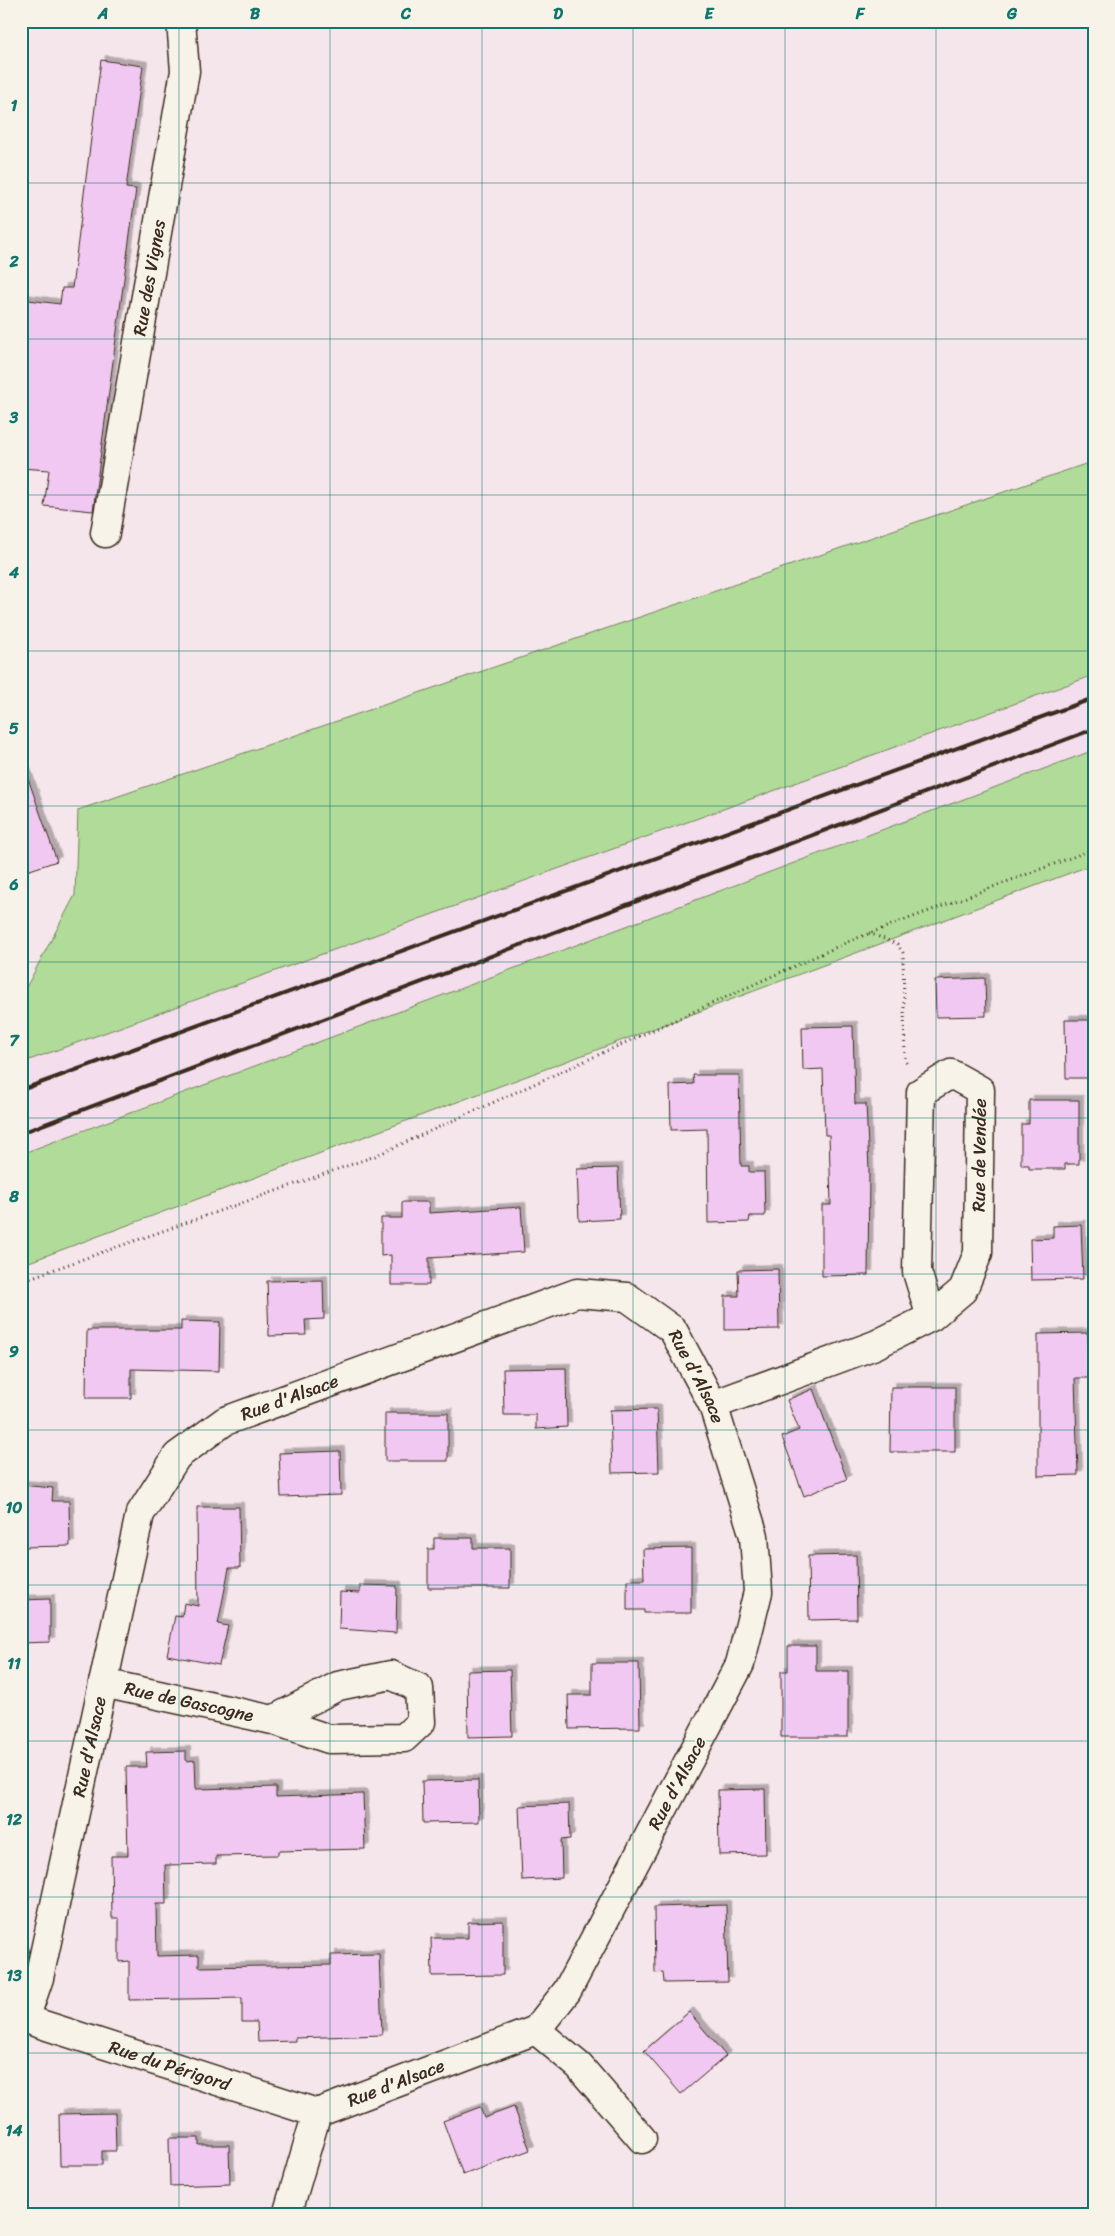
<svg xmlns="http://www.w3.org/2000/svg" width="1115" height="2236" font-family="Sriracha,sans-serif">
	<defs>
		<filter id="shadow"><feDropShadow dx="4.5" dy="-4.5" stdDeviation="0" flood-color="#0004"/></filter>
	</defs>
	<rect width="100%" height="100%" fill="#f5e6eb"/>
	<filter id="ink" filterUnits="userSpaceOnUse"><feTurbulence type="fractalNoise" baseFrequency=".02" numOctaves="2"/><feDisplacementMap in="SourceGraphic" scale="10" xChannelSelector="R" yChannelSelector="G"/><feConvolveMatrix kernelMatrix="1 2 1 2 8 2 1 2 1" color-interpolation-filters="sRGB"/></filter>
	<g filter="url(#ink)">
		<!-- built -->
		<path fill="#f4dded" d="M 1094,675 L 1094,750 L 21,1154 L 21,1063 Z"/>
		<!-- green -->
		<path fill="#b0db99" stroke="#76825c" d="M 1094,461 L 1094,675 L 21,1063 L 21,997 L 75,895 L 78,810 Z
			M 1094,750 L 1094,864 L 21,1265 L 21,1154 Z"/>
		<!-- building -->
		<path fill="#f0c8f1" stroke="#3b2a1e" filter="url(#shadow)" d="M 101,60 L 143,66 L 126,188 L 136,189 L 93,511 L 44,506 L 49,470 L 21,468 L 21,299 L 60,304 L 62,288 L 72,288 Z
			M 25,770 L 57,861 L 21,873 L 21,771 Z
			M 985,978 L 986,1016 L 936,1017 L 935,980 Z
			M 1065,1020 L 1094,1020 L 1094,1078 L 1066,1078 Z
			M 853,1026 L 855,1104 L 866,1104 L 869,1169 L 868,1275 L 822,1276 L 822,1205 L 831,1205 L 829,1135 L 825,1135 L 823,1069 L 803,1070 L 802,1027 Z
			M 693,1075 L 739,1075 L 741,1166 L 749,1166 L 749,1172 L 764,1172 L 765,1216 L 750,1216 L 749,1222 L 708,1223 L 707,1129 L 671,1130 L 670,1085 L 694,1084 Z
			M 1029,1100 L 1079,1100 L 1079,1164 L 1065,1164 L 1065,1169 L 1029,1169 L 1029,1165 L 1021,1165 L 1021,1124 L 1029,1124 Z
			M 618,1168 L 620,1219 L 579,1221 L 577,1169 Z
			M 402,1202 L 429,1202 L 429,1213 L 521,1207 L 524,1252 L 429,1258 L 429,1285 L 391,1285 L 391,1255 L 381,1256 L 381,1218 L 402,1218 Z
			M 1081,1225 L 1083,1279 L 1031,1280 L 1030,1239 L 1053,1238 L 1053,1226 Z
			M 778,1269 L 779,1329 L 725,1330 L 725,1296 L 739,1296 L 738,1270 Z
			M 323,1280 L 324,1319 L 305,1320 L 306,1335 L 269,1336 L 267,1281 Z
			M 181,1321 L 220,1322 L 219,1371 L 131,1369 L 131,1398 L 86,1398 L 87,1330 L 181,1330 Z
			M 1088,1333 L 1089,1378 L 1075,1378 L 1078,1475 L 1038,1476 L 1038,1334 Z
			M 566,1368 L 567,1427 L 536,1429 L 536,1415 L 504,1415 L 503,1369 Z
			M 891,1387 L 955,1387 L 955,1452 L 890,1452 Z
			M 813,1389 L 847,1479 L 804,1496 L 782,1437 L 799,1430 L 787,1400 Z
			M 657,1409 L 659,1472 L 612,1473 L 610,1410 Z
			M 385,1413 L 448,1413 L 448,1461 L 385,1461 Z
			M 340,1451 L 341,1495 L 281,1497 L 279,1453 Z
			M 21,1485 L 53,1488 L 52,1501 L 69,1501 L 70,1546 L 21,1547 Z
			M 197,1507 L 239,1507 L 240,1568 L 229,1568 L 218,1624 L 228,1626 L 219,1665 L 167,1655 L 175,1616 L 182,1617 L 184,1603 L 198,1606 Z
			M 434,1538 L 473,1538 L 473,1548 L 510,1548 L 510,1588 L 428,1588 L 428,1549 L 434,1549 Z
			M 691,1548 L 691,1613 L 644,1613 L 644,1610 L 627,1610 L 627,1580 L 644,1580 L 643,1549 Z
			M 856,1555 L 857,1619 L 809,1620 L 808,1556 Z
			M 360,1585 L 397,1586 L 396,1633 L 339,1629 L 340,1592 L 360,1593 Z
			M 50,1599 L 50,1642 L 21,1643 L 21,1600 Z
			M 788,1646 L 816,1646 L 816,1671 L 848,1671 L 848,1737 L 781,1737 L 781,1671 L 788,1671 Z
			M 592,1663 L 639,1663 L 640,1728 L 569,1729 L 568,1695 L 592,1695 Z
			M 510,1670 L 512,1736 L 468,1737 L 467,1671 Z
			M 186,1751 L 186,1761 L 195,1760 L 196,1789 L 276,1787 L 276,1797 L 363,1794 L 365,1849 L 278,1851 L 278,1855 L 216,1856 L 216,1864 L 165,1865 L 166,1904 L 156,1904 L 157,1956 L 199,1955 L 199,1967 L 331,1965 L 331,1955 L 379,1954 L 382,2035 L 295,2038 L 295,2041 L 258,2042 L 257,2022 L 242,2022 L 242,1998 L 129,2000 L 129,1961 L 119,1962 L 119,1918 L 112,1918 L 111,1856 L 128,1856 L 126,1767 L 147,1767 L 146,1752 Z
			M 478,1780 L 479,1822 L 423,1823 L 422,1781 Z
			M 765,1789 L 766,1854 L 719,1855 L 718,1790 Z
			M 569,1804 L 570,1839 L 561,1840 L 562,1878 L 522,1880 L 519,1806 Z
			M 726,1905 L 728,1982 L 664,1983 L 663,1972 L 655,1973 L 654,1907 Z
			M 503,1921 L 503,1975 L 432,1976 L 431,1938 L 468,1938 L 468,1922 Z
			M 689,2012 L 726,2056 L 681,2094 L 644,2051 Z
			M 480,2107 L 484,2118 L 514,2107 L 530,2150 L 463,2175 L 443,2121 Z
			M 115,2113 L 116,2151 L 102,2151 L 102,2165 L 60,2165 L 59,2114 Z
			M 169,2138 L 199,2138 L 199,2145 L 229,2145 L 230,2184 L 170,2186 Z"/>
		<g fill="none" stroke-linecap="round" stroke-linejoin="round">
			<!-- minor casing -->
			<g stroke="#3b2a1e" stroke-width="31">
				<g id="minor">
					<path id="s1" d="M 105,533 L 185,71 L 181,21"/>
					<path id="s2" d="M 713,1405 L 875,1345 L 931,1317 L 963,1290 L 978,1253 L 980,1090 L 951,1074 L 921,1092 L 917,1272 L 931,1317"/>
					<path id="s3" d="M 103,1683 L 273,1720 L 329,1739 L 404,1738 L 421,1722 L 419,1688 L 391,1675 L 338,1686 L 273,1720"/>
					<path id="s4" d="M 25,2019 L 39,1978 L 140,1514 L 177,1456 L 225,1421 L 577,1293 L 627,1297 L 673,1330 L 713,1405 L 754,1536 L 758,1592 L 740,1664 L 567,1991 L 536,2030 L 317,2113 L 287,2215"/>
					<path id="s5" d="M 21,2020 L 25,2019 L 317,2113"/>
					<path d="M 536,2030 L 579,2066 L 642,2139"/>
				</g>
			</g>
			<!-- path -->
			<path stroke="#3b2a1e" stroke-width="3" stroke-dasharray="1 4" stroke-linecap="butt" d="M 869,933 L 897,944 L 903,953 L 905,1059 L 908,1065
				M 21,1281 L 375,1156 L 852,940 L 1094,849"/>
			<!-- minor -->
			<use href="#minor" stroke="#f7f3e8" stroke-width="28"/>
			<!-- rail -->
			<path stroke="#3b2a1e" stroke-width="4" d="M 21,1090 L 1094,698
				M 21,1133 L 1094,729"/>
		</g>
	</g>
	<!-- grid -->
	<path fill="none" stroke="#0f766e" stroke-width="1" stroke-opacity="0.55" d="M 179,21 L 179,2215M 330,21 L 330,2215M 482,21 L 482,2215M 633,21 L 633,2215M 785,21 L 785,2215M 936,21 L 936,2215M 21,183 L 1094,183M 21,339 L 1094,339M 21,495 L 1094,495M 21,651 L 1094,651M 21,806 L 1094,806M 21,962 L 1094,962M 21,1118 L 1094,1118M 21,1274 L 1094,1274M 21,1430 L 1094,1430M 21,1585 L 1094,1585M 21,1741 L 1094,1741M 21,1897 L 1094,1897M 21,2053 L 1094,2053"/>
	<g text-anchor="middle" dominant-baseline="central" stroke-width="4" stroke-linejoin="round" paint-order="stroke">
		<!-- street labels -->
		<g font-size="18" fill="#3b2a1e" stroke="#f7f3e8">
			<text stroke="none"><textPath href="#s1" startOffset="259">Rue des Vignes</textPath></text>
			<text stroke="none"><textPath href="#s2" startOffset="415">Rue de Vendée</textPath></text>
			<text stroke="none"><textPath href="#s4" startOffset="1180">Rue d'Alsace</textPath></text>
			<text stroke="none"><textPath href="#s4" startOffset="715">Rue d'Alsace</textPath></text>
			<text stroke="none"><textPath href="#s3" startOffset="88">Rue de Gascogne</textPath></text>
			<text stroke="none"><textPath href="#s4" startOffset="280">Rue d'Alsace</textPath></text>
			<text transform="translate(677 1783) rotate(-62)">Rue d'Alsace</text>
			<text stroke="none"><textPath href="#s5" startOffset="156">Rue du Périgord</textPath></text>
			<text transform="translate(396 2083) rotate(-21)">Rue d'Alsace</text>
		</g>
	</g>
	<!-- margin -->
	<rect width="1115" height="2236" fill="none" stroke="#f7f3e8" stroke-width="55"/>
	<rect x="28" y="28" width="1060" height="2180" fill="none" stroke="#0f766e" stroke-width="2"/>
	<g font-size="16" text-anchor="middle" font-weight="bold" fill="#0f766e">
		<text x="103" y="19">A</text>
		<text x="255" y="19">B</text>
		<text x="406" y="19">C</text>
		<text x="558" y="19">D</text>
		<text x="709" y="19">E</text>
		<text x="860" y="19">F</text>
		<text x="1012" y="19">G</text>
		<text x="14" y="111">1</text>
		<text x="14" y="267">2</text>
		<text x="14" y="423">3</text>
		<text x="14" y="578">4</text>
		<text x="14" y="734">5</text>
		<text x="14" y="890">6</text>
		<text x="14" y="1046">7</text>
		<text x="14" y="1202">8</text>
		<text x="14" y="1357">9</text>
		<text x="14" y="1513">10</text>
		<text x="14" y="1669">11</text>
		<text x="14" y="1825">12</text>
		<text x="14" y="1981">13</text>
		<text x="14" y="2136">14</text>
	</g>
</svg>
